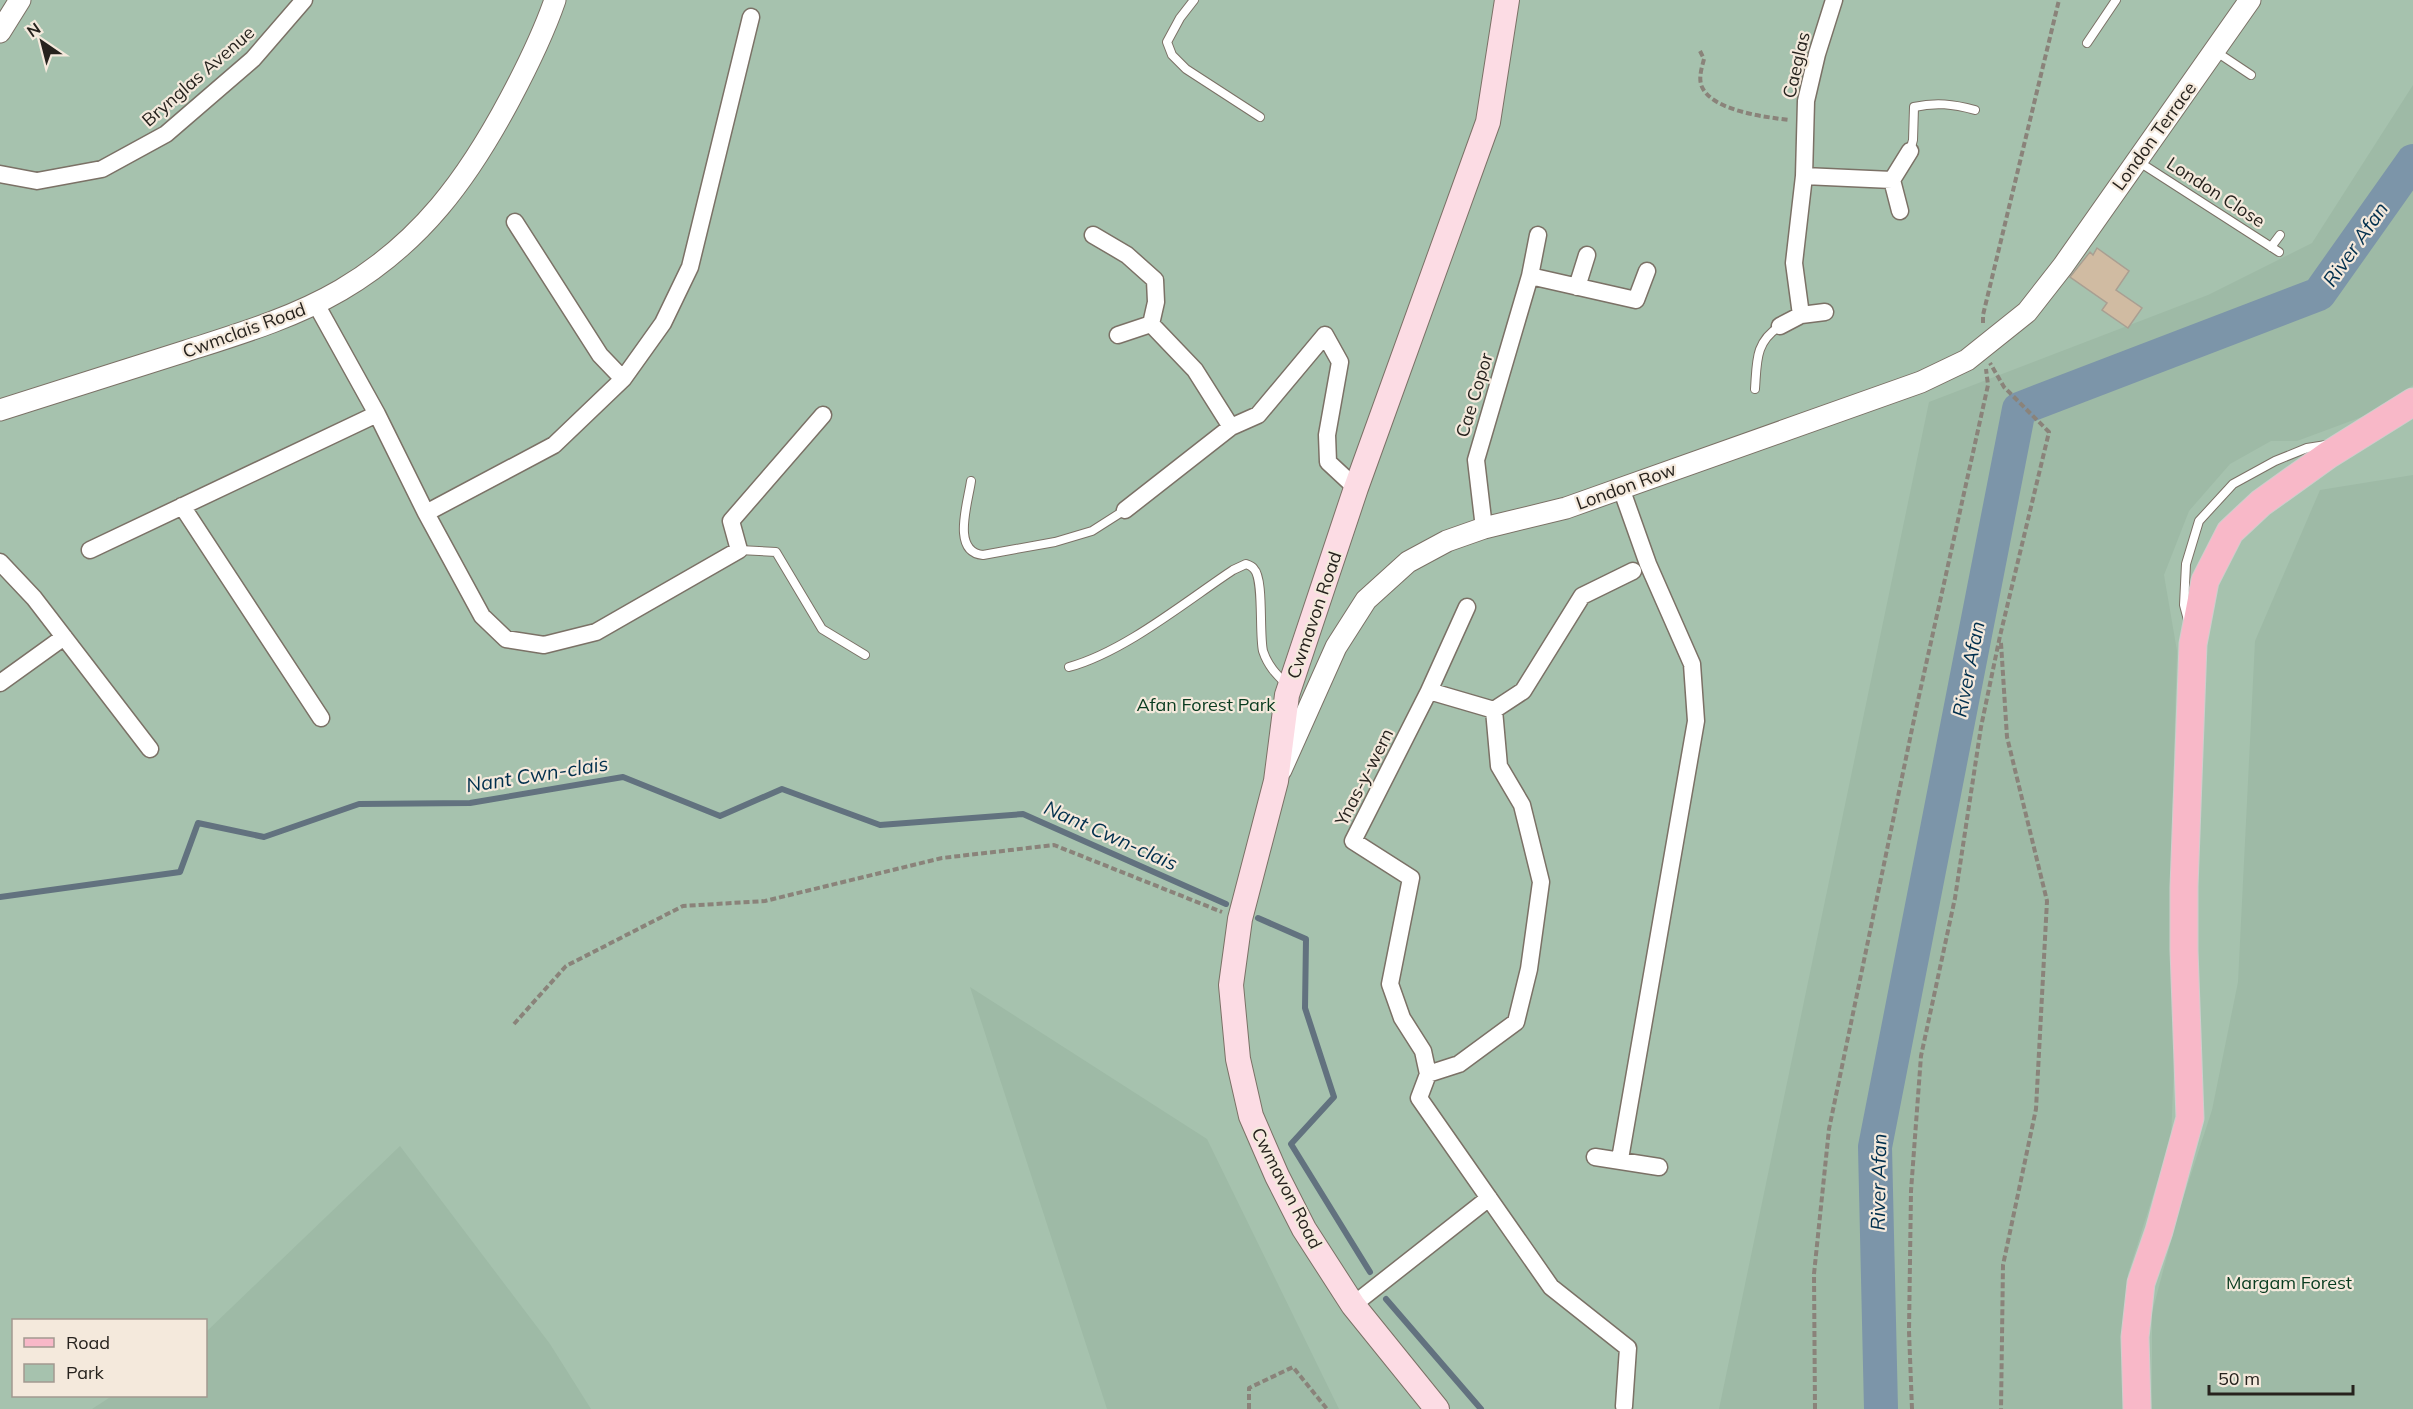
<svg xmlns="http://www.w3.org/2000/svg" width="2413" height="1409" font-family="Mulish,sans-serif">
	<rect width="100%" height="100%" fill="#f4e9dc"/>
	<!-- green -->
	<path fill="#a6c2ae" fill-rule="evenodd" d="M 0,0 L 2413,0 L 2413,1409 L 0,1409 ZM 14,1320 L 206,1320 L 206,1396 L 14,1396 Z"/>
	<!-- forest -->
	<path fill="#9ebaa6" d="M 2413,85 L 2413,385 L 2367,415 L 2297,441 L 2271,441 L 2230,464 L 2189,511 L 2164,575 L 2177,651 L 2172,820 L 2174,1063 L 2171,1139 L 2128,1274 L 2122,1328 L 2124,1409 L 1719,1409 L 1929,402 L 2208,295 L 2312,243 Z
		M 2413,475 L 2413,1409 L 2152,1409 L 2152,1313 L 2178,1214 L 2212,1110 L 2238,982 L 2255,641 L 2320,490 Z
		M 970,987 L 1207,1139 L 1339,1409 L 1107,1409 Z
		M 400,1146 L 550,1344 L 591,1409 L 92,1409 L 112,1396 L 206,1396 L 206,1332 Z"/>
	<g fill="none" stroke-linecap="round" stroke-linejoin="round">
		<!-- stream -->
		<path stroke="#62727f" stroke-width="6" d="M 0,897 L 180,872 L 198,823 L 264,837 L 359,804 L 470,803 L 623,777 L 720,816 L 782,789 L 880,825 L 1023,814 L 1226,904
			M 1258,918 L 1306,939 L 1305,1008 L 1334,1097 L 1291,1144 L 1370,1272
			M 1386,1299 L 1481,1409"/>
		<!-- river -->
		<path stroke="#7c95a9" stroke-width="34" d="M 1881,1409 L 1875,1147 L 2019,409 L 2319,294 L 2413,161"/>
	</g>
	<!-- building -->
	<path fill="#d0bba2" stroke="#a99f92" stroke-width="1.5" d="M 2097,248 L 2129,271 L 2116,290 L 2142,308 L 2128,328 L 2102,310 L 2107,303 L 2070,277 L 2090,252 L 2093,255 Z"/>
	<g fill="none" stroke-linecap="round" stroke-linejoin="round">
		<!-- service casing -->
		<g stroke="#7b7166" stroke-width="10">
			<path id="service" d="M 1194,0 L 1180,18 L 1167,42 L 1172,55 L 1186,69 L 1260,117
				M 2087,43 L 2116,0
				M 2215,51 L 2251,75
				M 1910,151 L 1913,140 L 1914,107 C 1936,102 1953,104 1975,110
				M 2136,160 L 2279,252
				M 2271,247 L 2280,235
				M 1755,389 C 1757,361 1755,342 1780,326
				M 971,481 C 968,503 951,552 983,555 L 1055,542 L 1092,531 L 1125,510
				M 739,550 L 776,552 L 822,629 L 865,655
				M 2188,620 L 2184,605 L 2186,564 L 2199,521 L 2233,484 L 2275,461 L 2307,448 L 2326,445
				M 1069,667 C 1124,652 1185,602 1233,570 L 1246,564 C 1249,565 1252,566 1254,569 C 1264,579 1259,633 1263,651 C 1268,666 1276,674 1287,685"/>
		</g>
		<!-- minor casing -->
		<g stroke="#7b7166" stroke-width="19">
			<path id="minor" d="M 0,174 L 37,181 L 102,169 L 166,134 L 253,59 L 304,0
				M 1804,176 L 1892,180
				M 1900,211 L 1892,180 L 1910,151
				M 515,222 L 600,355 L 623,379
				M 1093,235 L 1127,255 L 1155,280 L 1156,302 L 1151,324 L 1195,370 L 1231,427 L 1258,415 L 1325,335 L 1340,362 L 1327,435 L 1328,462 L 1356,488
				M 1530,276 L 1636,300 L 1647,271
				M 1577,287 L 1587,255
				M 316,304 L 377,414 L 426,513 L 482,616 L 506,639 L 544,645 L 596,632 L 739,550 L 731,521 L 823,415
				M 1801,315 L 1794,263 L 1804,176 L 1806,101 L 1817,54 L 1834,0
				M 1780,326 L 1801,315 L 1825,312
				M 1118,335 L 1151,324
				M 182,506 L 321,718
				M 1125,510 L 1231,427
				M 426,513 L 554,445 L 623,379 L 663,323 L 690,267 L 751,17
				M 1484,528 L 1476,460 L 1530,276 L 1538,235
				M 90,550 L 377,414
				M 0,562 L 34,598 L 150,749
				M 0,683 L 64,637
				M 1429,691 L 1467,607
				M 1428,1074 L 1459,1064 L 1516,1022 L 1529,969 L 1541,882 L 1522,805 L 1499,766 L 1494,710
				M 1595,1157 L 1659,1167
				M 1620,1159 L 1696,721 L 1692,664 L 1648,564 L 1621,488
				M 1353,1305 L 1489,1198
				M 1624,1406 L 1628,1348 L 1551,1287 L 1419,1098 L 1428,1074 L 1423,1051 L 1402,1018 L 1390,984 L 1411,878 L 1353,841 L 1429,691 L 1494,710 L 1523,691 L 1582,596 L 1633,571"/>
		</g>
		<!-- tertiary casing -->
		<g stroke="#7b7166" stroke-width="23">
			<path id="tertiary" d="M 0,32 L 20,0
				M 0,410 C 62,390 124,371 186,351 C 239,334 293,318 341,290 C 421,243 468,178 510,99 C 527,67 543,35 555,0
				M 1281,770 L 1336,647 L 1366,600 L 1408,562 L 1447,541 L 1484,528 L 1566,508 L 1921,382 L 1967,360 L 2027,312 L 2063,266 L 2250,0"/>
		</g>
		<!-- secondary casing -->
		<g stroke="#7b7166" stroke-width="26">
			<path id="secondary" d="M 1437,1409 L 1353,1305 L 1304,1229 L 1277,1176 L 1251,1116 L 1238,1059 L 1231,985 L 1240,919 L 1276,781 L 1287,695 L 1356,488 L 1488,122 L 1507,0"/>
		</g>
		<!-- primary casing -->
		<g stroke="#cfcecd" stroke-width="29">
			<path id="primary" d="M 2137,1409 L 2135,1337 L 2141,1283 L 2159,1231 L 2190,1118 L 2184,950 L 2184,887 L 2193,644 L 2205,581 L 2230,532 L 2261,503 L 2328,455 L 2413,402"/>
		</g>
		<!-- path -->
		<path stroke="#8a837a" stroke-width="4" stroke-dasharray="6 3" stroke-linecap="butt" d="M 1700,51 L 1704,59 C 1702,67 1698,78 1702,87 C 1713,111 1765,117 1789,120
			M 1983,323 L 1983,315 L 2059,0
			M 2001,643 L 2007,737 L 2047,901 L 2036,1109 L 2003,1265 L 2001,1409
			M 514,1024 L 566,966 L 683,906 L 765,901 L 942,858 L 1054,845 L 1222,912
			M 1249,1409 L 1249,1388 L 1293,1367 L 1327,1409
			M 1815,1409 L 1814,1274 L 1829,1129 L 1917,705 L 1988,385 L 1986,369
			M 1912,1409 L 1909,1331 L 1911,1191 L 1921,1056 L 1955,898 L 1981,727 L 2000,636 L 2049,432 L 2004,387 L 1990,363"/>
		<!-- service -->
		<use href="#service" stroke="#fff" stroke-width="8"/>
		<!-- minor -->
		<use href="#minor" stroke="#fff" stroke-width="16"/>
		<!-- tertiary -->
		<use href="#tertiary" stroke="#fff" stroke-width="21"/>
		<!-- secondary -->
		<use href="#secondary" stroke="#fcdce4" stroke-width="24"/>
		<!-- primary -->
		<use href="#primary" stroke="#f8b8c8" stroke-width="27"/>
	</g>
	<g text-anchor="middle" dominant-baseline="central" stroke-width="4.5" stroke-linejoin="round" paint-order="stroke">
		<!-- street labels -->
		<g font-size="18" fill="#26221d" stroke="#f4e9dc">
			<text transform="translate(1796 65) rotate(-77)">Caeglas</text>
			<text transform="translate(198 76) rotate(-41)">Brynglas Avenue</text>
			<text transform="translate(2154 136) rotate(-54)">London Terrace</text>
			<text transform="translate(2216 192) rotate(33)">London Close</text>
			<text transform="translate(244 330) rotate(-20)">Cwmclais Road</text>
			<text transform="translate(1474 395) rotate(-73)">Cae Copor</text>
			<text transform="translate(1626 486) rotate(-20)">London Row</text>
			<text transform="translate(1314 615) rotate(-71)">Cwmavon Road</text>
			<text transform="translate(1364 777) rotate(-63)">Ynas-y-wern</text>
			<text transform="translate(1287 1188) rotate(63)">Cwmavon Road</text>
		</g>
		<!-- park labels -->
		<g font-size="18" fill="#083b1f" stroke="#f4e9dc">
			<text x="1206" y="704">Afan Forest Park</text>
			<text x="2289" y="1282">Margam Forest</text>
		</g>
		<!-- water labels -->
		<g font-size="20" font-style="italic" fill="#002f4d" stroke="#f4e9dc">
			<text transform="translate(2355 244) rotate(-55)">River Afan</text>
			<text transform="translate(1968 669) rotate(-79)">River Afan</text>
			<text transform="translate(537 774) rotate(-9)">Nant Cwn-clais</text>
			<text transform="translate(1111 835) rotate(24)">Nant Cwn-clais</text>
			<text transform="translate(1878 1182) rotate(-89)">River Afan</text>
		</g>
	</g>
	<!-- legend -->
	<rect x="12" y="1319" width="195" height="78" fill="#f4e9dc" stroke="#a29990" stroke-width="1.5"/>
	<rect x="24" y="1338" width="30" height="9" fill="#f8b8c8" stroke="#a29990" stroke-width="1.5"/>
	<text x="66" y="1349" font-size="18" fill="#26221d">Road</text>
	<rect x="24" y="1364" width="30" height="18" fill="#a6c2ae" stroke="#a29990" stroke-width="1.5"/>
	<text x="66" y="1379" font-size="18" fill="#26221d">Park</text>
	<!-- north arrow -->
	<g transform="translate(42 42) rotate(325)" stroke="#f4e9dc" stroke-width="4.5" paint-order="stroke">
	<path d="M0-4.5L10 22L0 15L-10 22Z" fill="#26221d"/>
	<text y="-9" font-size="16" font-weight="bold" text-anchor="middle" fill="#26221d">N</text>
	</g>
	<!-- scale -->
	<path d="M2209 1385v9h144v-9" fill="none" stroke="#26221d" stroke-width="3"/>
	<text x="2218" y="1385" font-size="18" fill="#26221d" stroke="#f4e9dc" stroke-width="4.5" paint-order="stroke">50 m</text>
</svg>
